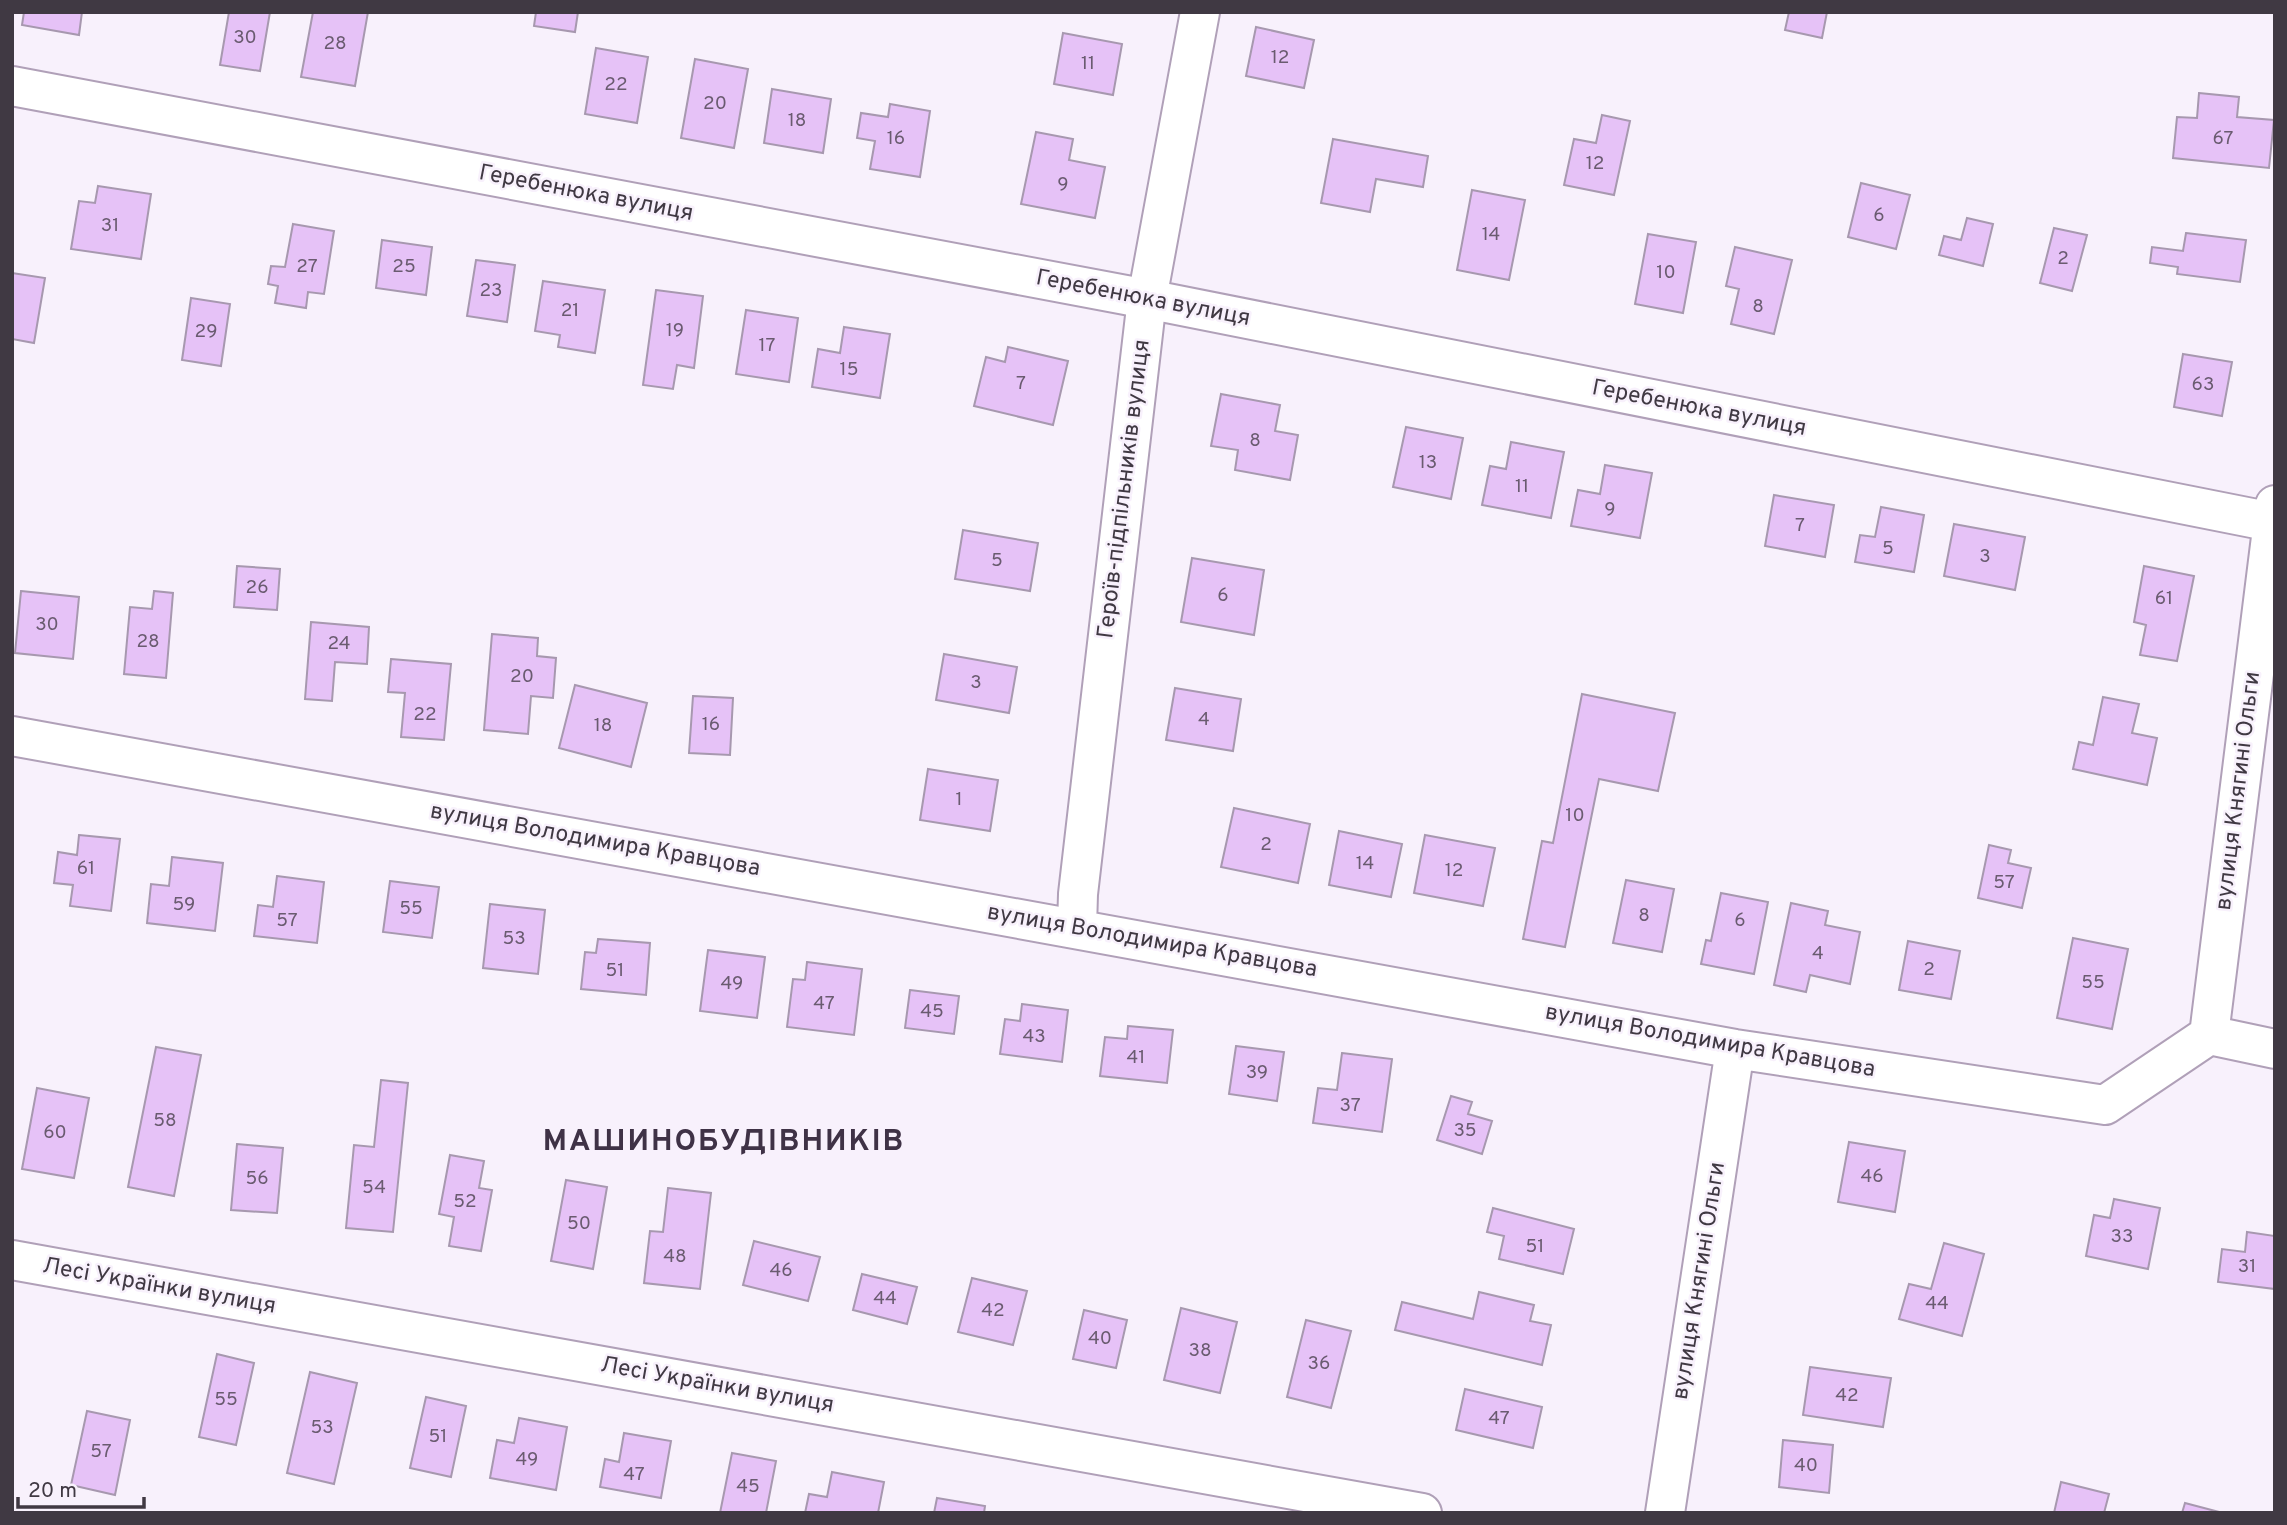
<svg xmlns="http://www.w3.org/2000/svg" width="2287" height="1525" font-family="Overpass,sans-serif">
	<rect width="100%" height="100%" fill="#f8f1fc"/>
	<!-- building -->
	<path fill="#e6c2f7" stroke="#a798af" stroke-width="2" d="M 24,12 L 82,12 L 79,35 L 22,25 Z
		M 229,12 L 270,12 L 260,71 L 220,65 Z
		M 313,12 L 368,12 L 355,86 L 301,77 Z
		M 536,12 L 578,12 L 575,32 L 534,26 Z
		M 1789,12 L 1827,12 L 1822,38 L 1785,30 Z
		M 1256,27 L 1314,40 L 1304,88 L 1246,76 Z
		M 1063,33 L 1122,44 L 1113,95 L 1054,84 Z
		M 596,48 L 648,57 L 637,123 L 585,114 Z
		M 695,59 L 748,69 L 734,148 L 681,138 Z
		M 772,89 L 831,99 L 823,153 L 764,143 Z
		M 2199,93 L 2239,97 L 2237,117 L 2274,120 L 2269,168 L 2173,158 L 2177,117 L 2197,118 Z
		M 890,104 L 930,111 L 920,177 L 870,169 L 875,141 L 857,138 L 861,113 L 888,117 Z
		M 1602,115 L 1630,121 L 1614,195 L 1564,185 L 1574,139 L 1596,143 Z
		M 1036,132 L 1073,139 L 1069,160 L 1105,167 L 1095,218 L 1021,204 Z
		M 1333,139 L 1428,156 L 1423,187 L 1376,179 L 1370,212 L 1321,203 Z
		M 1861,183 L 1910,195 L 1896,249 L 1848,237 Z
		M 98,186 L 151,194 L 141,259 L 71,249 L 79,201 L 95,203 Z
		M 1472,190 L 1525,200 L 1509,280 L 1457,270 Z
		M 1967,218 L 1993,224 L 1983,266 L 1939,255 L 1944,236 L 1961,240 Z
		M 293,224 L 334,231 L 324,294 L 308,292 L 306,308 L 275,303 L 278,286 L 268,284 L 271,266 L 285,267 Z
		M 2054,228 L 2087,235 L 2072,291 L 2040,283 Z
		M 2186,233 L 2246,240 L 2240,282 L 2177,274 L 2178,267 L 2150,263 L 2152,247 L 2183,251 Z
		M 1648,234 L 1696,242 L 1683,313 L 1635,304 Z
		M 382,240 L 432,247 L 426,295 L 376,288 Z
		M 1735,247 L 1792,260 L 1774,334 L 1731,324 L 1739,289 L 1726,286 Z
		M 476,260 L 515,265 L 507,322 L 467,316 Z
		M 12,273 L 45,278 L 34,343 L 12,339 Z
		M 543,281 L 605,290 L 595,353 L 558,347 L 560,335 L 535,331 Z
		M 656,290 L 703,296 L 694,368 L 677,365 L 673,389 L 643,385 Z
		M 191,298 L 230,304 L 221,366 L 182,360 Z
		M 746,310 L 798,318 L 789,382 L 736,374 Z
		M 844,327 L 890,334 L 880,398 L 812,387 L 818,349 L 840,353 Z
		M 1008,347 L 1068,361 L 1053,425 L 974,406 L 986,357 L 1005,362 Z
		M 2183,354 L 2232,362 L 2222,416 L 2174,407 Z
		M 1221,394 L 1280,405 L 1275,431 L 1298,435 L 1290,480 L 1235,470 L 1238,450 L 1211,446 Z
		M 1406,427 L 1463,438 L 1451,499 L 1393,487 Z
		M 1511,442 L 1564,452 L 1551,518 L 1482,505 L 1490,466 L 1506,469 Z
		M 1605,465 L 1652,473 L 1640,538 L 1571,526 L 1578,490 L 1600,494 Z
		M 1774,495 L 1834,505 L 1825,557 L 1765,546 Z
		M 1881,507 L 1924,515 L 1914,572 L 1855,562 L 1860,535 L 1875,537 Z
		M 1954,524 L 2025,537 L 2015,590 L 1944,576 Z
		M 963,530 L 1038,543 L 1030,591 L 955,579 Z
		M 1192,558 L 1264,570 L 1254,635 L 1181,622 Z
		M 237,566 L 280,569 L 277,610 L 234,607 Z
		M 2144,566 L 2194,576 L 2177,661 L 2140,655 L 2146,625 L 2134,622 Z
		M 21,591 L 79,597 L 73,659 L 15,653 Z
		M 154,591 L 173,593 L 166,678 L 124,674 L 130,607 L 152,609 Z
		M 311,622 L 369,627 L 367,664 L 335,662 L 332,701 L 305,699 Z
		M 492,634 L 538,638 L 537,656 L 556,658 L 553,698 L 531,696 L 528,734 L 484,730 Z
		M 944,654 L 1017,667 L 1009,713 L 936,700 Z
		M 391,659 L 451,664 L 444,740 L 401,737 L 405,693 L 388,692 Z
		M 575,685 L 647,703 L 631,767 L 559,748 Z
		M 1175,688 L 1241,699 L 1233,751 L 1166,740 Z
		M 1582,694 L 1675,713 L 1658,791 L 1599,779 L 1565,947 L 1523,939 L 1542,841 L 1553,843 Z
		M 693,696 L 733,698 L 730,755 L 689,753 Z
		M 2103,697 L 2139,704 L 2132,733 L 2157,738 L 2147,785 L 2073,769 L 2079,742 L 2093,745 Z
		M 928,769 L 998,780 L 990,831 L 920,820 Z
		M 1234,808 L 1310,824 L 1298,883 L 1221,867 Z
		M 1339,831 L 1402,844 L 1391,897 L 1329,885 Z
		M 79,835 L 120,839 L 111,911 L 70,906 L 73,885 L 54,883 L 58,852 L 77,855 Z
		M 1425,835 L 1495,848 L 1483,906 L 1414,893 Z
		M 1989,845 L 2011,850 L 2008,863 L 2031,868 L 2022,908 L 1978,898 Z
		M 172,857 L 223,863 L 215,931 L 147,923 L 151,884 L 169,886 Z
		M 277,876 L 324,882 L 317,943 L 254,936 L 258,905 L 273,907 Z
		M 1626,880 L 1674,889 L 1662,952 L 1613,943 Z
		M 390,881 L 439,887 L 432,938 L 383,932 Z
		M 1721,893 L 1768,902 L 1754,974 L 1701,964 L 1706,940 L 1711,941 Z
		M 1791,903 L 1828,911 L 1825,925 L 1860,932 L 1850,984 L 1810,975 L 1806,992 L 1774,985 Z
		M 490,904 L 545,910 L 538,974 L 483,968 Z
		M 2073,938 L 2128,949 L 2112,1029 L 2057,1018 Z
		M 598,939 L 650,943 L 646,995 L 581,989 L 585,952 L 596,953 Z
		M 1908,941 L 1960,951 L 1951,999 L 1899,990 Z
		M 708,950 L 765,957 L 757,1018 L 700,1011 Z
		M 807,962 L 862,969 L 854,1035 L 787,1027 L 793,979 L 805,980 Z
		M 910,990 L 959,996 L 954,1034 L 905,1028 Z
		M 1022,1004 L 1068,1010 L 1062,1062 L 1000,1054 L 1005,1019 L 1020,1021 Z
		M 1128,1026 L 1173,1030 L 1167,1083 L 1100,1076 L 1105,1037 L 1127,1039 Z
		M 1236,1046 L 1284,1052 L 1277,1101 L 1229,1094 Z
		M 156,1047 L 201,1055 L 174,1196 L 128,1187 Z
		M 1342,1053 L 1392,1059 L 1382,1132 L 1313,1123 L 1318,1088 L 1337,1090 Z
		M 381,1080 L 408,1083 L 393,1232 L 346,1228 L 354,1145 L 374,1147 Z
		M 37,1088 L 89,1098 L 74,1178 L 22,1169 Z
		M 1451,1096 L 1472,1102 L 1468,1114 L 1492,1121 L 1482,1154 L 1437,1140 Z
		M 1849,1142 L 1905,1151 L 1895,1212 L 1838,1202 Z
		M 237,1144 L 283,1148 L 277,1213 L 231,1210 Z
		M 450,1155 L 484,1161 L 479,1188 L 492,1190 L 481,1251 L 449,1246 L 454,1217 L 439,1214 Z
		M 566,1180 L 607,1187 L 593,1269 L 551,1261 Z
		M 668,1188 L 711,1193 L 700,1289 L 644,1283 L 650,1231 L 663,1232 Z
		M 2114,1199 L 2160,1208 L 2148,1269 L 2086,1256 L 2094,1215 L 2110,1218 Z
		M 1493,1208 L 1574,1229 L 1563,1274 L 1499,1259 L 1504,1236 L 1487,1232 Z
		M 2247,1232 L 2275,1236 L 2275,1289 L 2218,1282 L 2222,1249 L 2245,1252 Z
		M 754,1241 L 820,1257 L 808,1301 L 743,1285 Z
		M 1944,1243 L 1984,1254 L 1962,1336 L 1899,1319 L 1909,1284 L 1931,1289 Z
		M 862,1274 L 917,1287 L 907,1324 L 853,1310 Z
		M 972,1278 L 1027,1291 L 1013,1345 L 958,1332 Z
		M 1479,1292 L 1534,1305 L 1530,1321 L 1551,1325 L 1542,1365 L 1395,1330 L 1402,1302 L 1473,1319 Z
		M 1181,1308 L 1237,1322 L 1220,1393 L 1164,1380 Z
		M 1084,1310 L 1127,1320 L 1116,1368 L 1073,1359 Z
		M 1306,1320 L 1351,1331 L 1331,1408 L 1287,1397 Z
		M 217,1354 L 254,1363 L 236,1445 L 199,1437 Z
		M 1810,1367 L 1891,1378 L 1883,1427 L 1803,1415 Z
		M 310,1372 L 357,1383 L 334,1484 L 287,1473 Z
		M 1465,1389 L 1542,1407 L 1533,1448 L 1456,1430 Z
		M 426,1397 L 466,1406 L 451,1477 L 410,1468 Z
		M 87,1411 L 130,1420 L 115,1495 L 71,1485 Z
		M 519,1418 L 567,1427 L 556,1490 L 490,1478 L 497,1440 L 514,1443 Z
		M 624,1433 L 671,1441 L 661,1498 L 600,1487 L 605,1459 L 619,1462 Z
		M 1783,1440 L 1833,1445 L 1829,1493 L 1779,1487 Z
		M 732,1453 L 776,1461 L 766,1513 L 720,1513 Z
		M 832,1472 L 884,1482 L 878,1513 L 805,1513 L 809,1494 L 827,1497 Z
		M 2061,1482 L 2109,1494 L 2104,1513 L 2054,1513 Z
		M 937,1498 L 985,1506 L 984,1513 L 934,1513 Z
		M 2185,1503 L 2223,1513 L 2182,1513 Z"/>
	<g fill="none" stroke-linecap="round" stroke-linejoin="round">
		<!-- street casing -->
		<g stroke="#b0a0b8" stroke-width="42">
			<path id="street" d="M 12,86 L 1147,299 L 2272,522
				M 12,736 L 1735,1049 L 2105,1105 L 2209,1035 L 2275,1049
				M 1077,928 L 1078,894 L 1147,299 L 1200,12
				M 2209,1035 L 2275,505
				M 12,1260 L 1422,1513
				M 1665,1513 L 1735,1049"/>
		</g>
		<!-- street -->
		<use href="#street" stroke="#fff" stroke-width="38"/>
	</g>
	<g text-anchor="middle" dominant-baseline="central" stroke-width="5" stroke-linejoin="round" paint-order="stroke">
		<!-- number labels -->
		<g font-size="19" fill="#6a5b70">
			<text x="245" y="38">30</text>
			<text x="335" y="44">28</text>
			<text x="1280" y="58">12</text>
			<text x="1088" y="64">11</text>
			<text x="616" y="85">22</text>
			<text x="715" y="104">20</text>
			<text x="797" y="121">18</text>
			<text x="896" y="139">16</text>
			<text x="2223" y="139">67</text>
			<text x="1595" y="164">12</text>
			<text x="1063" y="185">9</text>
			<text x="1879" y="216">6</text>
			<text x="110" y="226">31</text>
			<text x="1491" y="235">14</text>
			<text x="2063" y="259">2</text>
			<text x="307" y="267">27</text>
			<text x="404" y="267">25</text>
			<text x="1666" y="273">10</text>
			<text x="491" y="291">23</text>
			<text x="1758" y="307">8</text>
			<text x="570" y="311">21</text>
			<text x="675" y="331">19</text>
			<text x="206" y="332">29</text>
			<text x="767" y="346">17</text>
			<text x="849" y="370">15</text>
			<text x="1021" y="384">7</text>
			<text x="2203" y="385">63</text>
			<text x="1255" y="441">8</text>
			<text x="1428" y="463">13</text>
			<text x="1522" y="487">11</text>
			<text x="1610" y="510">9</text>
			<text x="1800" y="526">7</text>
			<text x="1888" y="549">5</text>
			<text x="1985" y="557">3</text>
			<text x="997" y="561">5</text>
			<text x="257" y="588">26</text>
			<text x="1223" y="596">6</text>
			<text x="2164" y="599">61</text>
			<text x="47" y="625">30</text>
			<text x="148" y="642">28</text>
			<text x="339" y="644">24</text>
			<text x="522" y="677">20</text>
			<text x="976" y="683">3</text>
			<text x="425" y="715">22</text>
			<text x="1204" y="720">4</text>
			<text x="711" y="725">16</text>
			<text x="603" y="726">18</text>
			<text x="959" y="800">1</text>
			<text x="1575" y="816">10</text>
			<text x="1266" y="845">2</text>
			<text x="1365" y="864">14</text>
			<text x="86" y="869">61</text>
			<text x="1454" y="871">12</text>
			<text x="2004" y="883">57</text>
			<text x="184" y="905">59</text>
			<text x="411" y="909">55</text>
			<text x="1644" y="916">8</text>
			<text x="287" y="921">57</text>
			<text x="1740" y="921">6</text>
			<text x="514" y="939">53</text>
			<text x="1818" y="954">4</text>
			<text x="1929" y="970">2</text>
			<text x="615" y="971">51</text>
			<text x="2093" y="983">55</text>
			<text x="732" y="984">49</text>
			<text x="824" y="1004">47</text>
			<text x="932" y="1012">45</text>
			<text x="1034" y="1037">43</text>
			<text x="1136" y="1058">41</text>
			<text x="1257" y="1073">39</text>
			<text x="1350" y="1106">37</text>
			<text x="165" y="1121">58</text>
			<text x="1465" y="1131">35</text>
			<text x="55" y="1133">60</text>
			<text x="1872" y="1177">46</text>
			<text x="257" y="1179">56</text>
			<text x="374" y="1188">54</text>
			<text x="465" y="1202">52</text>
			<text x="579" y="1224">50</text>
			<text x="2122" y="1237">33</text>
			<text x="1535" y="1247">51</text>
			<text x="675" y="1257">48</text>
			<text x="2247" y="1267">31</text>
			<text x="781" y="1271">46</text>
			<text x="885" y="1299">44</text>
			<text x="1937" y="1304">44</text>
			<text x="993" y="1311">42</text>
			<text x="1100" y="1339">40</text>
			<text x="1200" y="1351">38</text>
			<text x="1319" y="1364">36</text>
			<text x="1847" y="1396">42</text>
			<text x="226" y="1400">55</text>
			<text x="1499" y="1419">47</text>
			<text x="322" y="1428">53</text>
			<text x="438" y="1437">51</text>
			<text x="101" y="1452">57</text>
			<text x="527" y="1460">49</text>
			<text x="1806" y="1466">40</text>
			<text x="634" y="1475">47</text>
			<text x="748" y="1487">45</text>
		</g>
		<!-- street labels -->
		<g font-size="23" fill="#403943" stroke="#f8f1fc">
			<text transform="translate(586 194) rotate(11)">Геребенюка вулиця</text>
			<text transform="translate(1143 299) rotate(11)">Геребенюка вулиця</text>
			<text transform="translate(1699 409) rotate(11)">Геребенюка вулиця</text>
			<text transform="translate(1125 489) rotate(-83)">Героїв-підпільників вулиця</text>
			<text transform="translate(2239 791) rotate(-83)">вулиця Княгині Ольги</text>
			<text transform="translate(595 841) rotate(10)">вулиця Володимира Кравцова</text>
			<text transform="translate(1152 942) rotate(10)">вулиця Володимира Кравцова</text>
			<text transform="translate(1710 1042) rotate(10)">вулиця Володимира Кравцова</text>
			<text transform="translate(1700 1281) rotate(-81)">вулиця Княгині Ольги</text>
			<text transform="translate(159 1287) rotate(10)">Лесі Українки вулиця</text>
			<text transform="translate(717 1386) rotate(10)">Лесі Українки вулиця</text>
		</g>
		<!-- district labels -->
		<g font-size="30" font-weight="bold" letter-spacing="2" fill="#3f3246" stroke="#f8f1fc">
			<text x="724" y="1142">МАШИНОБУДІВНИКІВ</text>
		</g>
	</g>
	<!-- border -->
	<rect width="2287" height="1525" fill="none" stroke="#403943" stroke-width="28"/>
	<!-- scale -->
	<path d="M18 1497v10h126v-10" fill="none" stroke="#403943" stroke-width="3.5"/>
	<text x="28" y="1497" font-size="21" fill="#403943" stroke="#f8f1fc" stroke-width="5" paint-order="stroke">20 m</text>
</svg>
